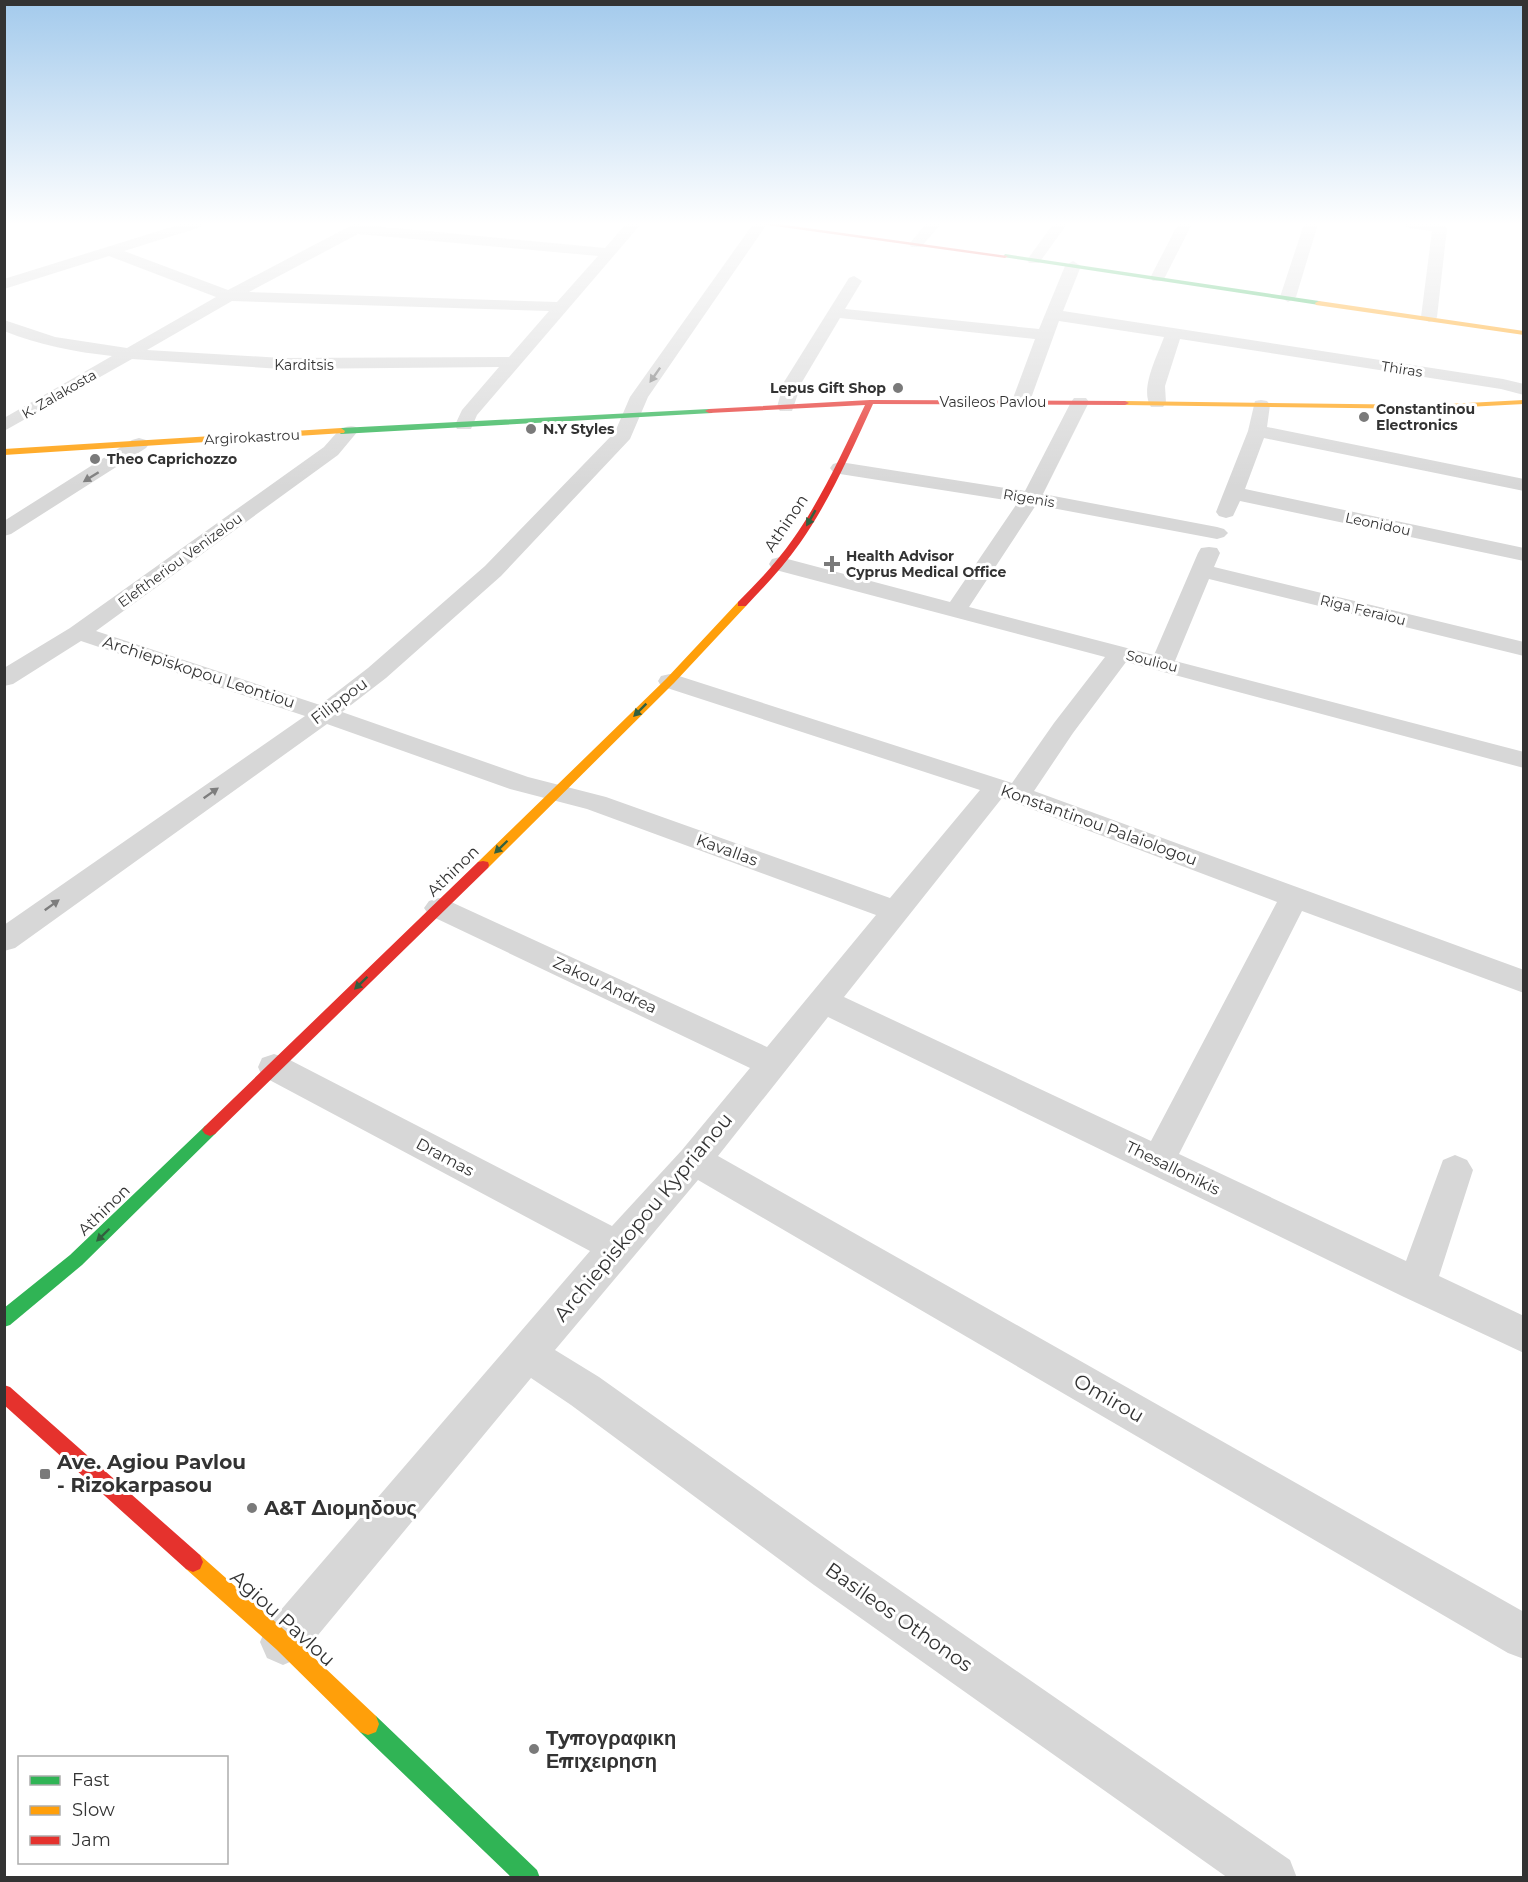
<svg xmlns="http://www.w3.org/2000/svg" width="1528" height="1882" font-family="Montserrat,sans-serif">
	<rect width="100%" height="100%" fill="#fff"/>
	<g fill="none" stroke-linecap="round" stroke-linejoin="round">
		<!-- street -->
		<path fill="#d7d7d7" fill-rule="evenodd" d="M 181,224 L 203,224 L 201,227 L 124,251 L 228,290 L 354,224 L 605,248 L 626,224 L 641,224 L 477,415 L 471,429 L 457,429 L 455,425 L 462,410 L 499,367 L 282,369 L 132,359 L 4,431 L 4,418 L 112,356 C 75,352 39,345 4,331 L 4,320 L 55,337 L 127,348 L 216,297 L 109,256 L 4,289 L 4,279 ZM 358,234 L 598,256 L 557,302 L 249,292 ZM 232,301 L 549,311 L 509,357 L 282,358 L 147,350 Z
			M 753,224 L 767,224 L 648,397 L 630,439 L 501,576 L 386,678 L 342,712 L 528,777 L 606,797 L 890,898 L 980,790 L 661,686 L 658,681 L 661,676 L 670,674 L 679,676 L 1012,783 L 1054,723 L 1105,657 L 772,569 L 769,564 L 772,559 L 780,557 L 950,602 L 1018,502 L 840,474 L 833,472 L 830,468 L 833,464 L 840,462 L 1025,491 L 1071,402 L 1074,398 L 1086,398 L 1089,402 L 1043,494 L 1217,527 L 1224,529 L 1228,533 L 1224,537 L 1217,539 L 1036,505 L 969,607 L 1154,655 L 1198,553 L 1201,548 L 1209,547 L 1217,548 L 1220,553 L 1214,567 L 1524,642 L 1524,656 L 1209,579 L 1175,661 L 1524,752 L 1524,768 L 1126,662 L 1073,733 L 1034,791 L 1524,970 L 1524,993 L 1302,911 L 1179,1154 L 1406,1261 L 1443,1160 L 1455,1155 L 1467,1160 L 1473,1170 L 1439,1276 L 1524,1316 L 1524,1353 L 1404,1297 L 828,1017 L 718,1156 L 1524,1612 L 1524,1659 L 1508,1653 L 698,1180 L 555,1350 L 599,1377 L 846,1553 L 1290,1860 L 1297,1878 L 1228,1878 L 814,1585 L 571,1405 L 531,1378 L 299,1658 L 283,1665 L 267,1658 L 260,1642 L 267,1626 L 590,1251 L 262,1076 L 258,1067 L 262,1058 L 274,1054 L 286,1058 L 612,1226 L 682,1150 L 750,1068 L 429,915 L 424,908 L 429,901 L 439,898 L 449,901 L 767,1047 L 876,915 L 587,809 L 510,789 L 327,724 L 15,948 L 4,951 L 4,925 L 305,716 L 81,641 L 13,684 L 4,686 L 4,668 L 70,628 L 324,447 C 334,437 341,423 356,427 L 358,431 L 338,455 L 96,631 L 320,705 L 368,668 L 485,566 L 615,432 L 630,397 ZM 1002,798 L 1277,902 L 1151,1141 L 844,997 Z
			M 926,224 L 941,224 L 921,247 L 911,247 L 909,244 Z
			M 1053,224 L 1067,224 L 1039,263 L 1029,263 L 1027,260 Z
			M 1178,224 L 1192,224 L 1163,281 L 1153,281 L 1150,278 Z
			M 1304,224 L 1318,224 L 1296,297 L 1288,302 L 1280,297 Z
			M 1402,224 L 1441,224 L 1447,228 L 1437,317 L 1435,320 L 1429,322 L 1421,317 L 1432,231 L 1409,228 Z
			M 1073,261 L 1081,266 L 1063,311 L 1503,379 L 1524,384 L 1524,395 L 1501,389 L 1180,339 L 1165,386 L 1166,403 L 1163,407 L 1151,407 C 1139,389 1158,355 1164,337 L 1059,321 L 1030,401 L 1027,405 L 1015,405 L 1012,401 L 1035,339 L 840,318 L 802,382 L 792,411 L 780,411 L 777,407 L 784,382 L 849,278 L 854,276 L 862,281 L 845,309 L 1039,329 L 1065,266 Z
			M 1261,400 L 1267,401 L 1270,405 L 1267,427 L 1524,479 L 1524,491 L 1264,438 L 1245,489 L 1524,548 L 1524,561 L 1240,501 L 1233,516 L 1226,518 L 1219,516 L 1216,512 L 1248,431 L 1255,401 Z
			M 139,438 L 146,440 L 149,444 L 146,448 L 11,534 L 4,536 L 4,521 L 132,440 Z"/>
		<!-- fast -->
		<path fill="#30b455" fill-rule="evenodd" d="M 1005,254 L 1319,301 L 1323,303 L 1319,305 L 1003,257 Z
			M 709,409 L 713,411 L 712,413 L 341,434 L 337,431 L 341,428 Z
			M 210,1124 L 215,1126 L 218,1130 L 215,1134 L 82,1265 L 10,1325 L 4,1327 L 4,1308 L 70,1255 L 205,1126 Z
			M 368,1713 L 376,1716 L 537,1870 L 540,1878 L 512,1878 L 360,1732 L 357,1724 L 360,1716 Z"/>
		<!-- slow -->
		<path fill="#ff9f0a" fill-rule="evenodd" d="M 1319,301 L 1524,331 L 1524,335 L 1316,305 L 1315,303 Z
			M 1524,400 L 1524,404 L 1429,409 L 1125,405 L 1121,403 L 1125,401 L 1429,405 Z
			M 341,428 L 345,431 L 344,433 L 4,455 L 4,449 Z
			M 742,601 L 746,602 L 746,606 L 674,683 L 488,868 L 478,868 L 477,865 L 478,862 L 666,679 L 738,602 Z
			M 193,1552 L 200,1555 L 290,1635 L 376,1716 L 379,1724 L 376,1732 L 368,1735 L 360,1732 L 276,1649 L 186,1569 L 183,1562 L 186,1555 Z"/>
		<!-- jam -->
		<path fill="#e5322d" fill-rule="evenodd" d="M 761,224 L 778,224 L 1008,256 L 1005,258 Z
			M 870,400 L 1125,401 L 1129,403 L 1125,405 L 873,404 C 851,452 830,500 800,543 C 784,566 765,586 746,606 L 738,606 L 738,602 C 758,582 777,562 793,539 C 822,498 843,451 865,405 L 709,413 L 705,411 L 709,409 Z
			M 483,861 L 488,862 L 489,865 L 488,868 L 215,1134 L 210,1136 L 205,1134 L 202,1130 L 205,1126 L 478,862 Z
			M 4,1385 L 10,1387 L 200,1555 L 203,1562 L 200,1569 L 193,1572 L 186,1569 L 4,1405 Z"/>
	</g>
	<!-- one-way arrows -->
	<defs><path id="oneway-solid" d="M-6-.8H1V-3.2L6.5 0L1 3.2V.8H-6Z" transform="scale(1.5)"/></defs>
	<g fill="#7d7d7d">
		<use href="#oneway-solid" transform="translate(655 375) rotate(125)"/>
		<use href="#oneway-solid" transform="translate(91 477) rotate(148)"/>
		<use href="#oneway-solid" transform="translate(211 793) rotate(-35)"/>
		<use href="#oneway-solid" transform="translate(52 905) rotate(-36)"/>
	</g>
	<g fill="#32603f">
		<use href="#oneway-solid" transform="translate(811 518) rotate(120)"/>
		<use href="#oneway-solid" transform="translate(640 710) rotate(135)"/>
		<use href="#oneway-solid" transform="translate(501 847) rotate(136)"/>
		<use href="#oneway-solid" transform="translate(361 983) rotate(136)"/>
		<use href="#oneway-solid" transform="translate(103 1235) rotate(136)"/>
	</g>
	<!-- sky -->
	<linearGradient id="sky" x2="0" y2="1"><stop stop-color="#a3caec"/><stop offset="0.46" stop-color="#fff"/><stop offset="1" stop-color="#fff" stop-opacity="0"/></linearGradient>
	<rect width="1528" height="487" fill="url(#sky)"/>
	<!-- markers -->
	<g fill="#7a7a7a" stroke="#fff" stroke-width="2">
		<circle cx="898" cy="388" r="6"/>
		<circle cx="1364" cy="417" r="6"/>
		<circle cx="531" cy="429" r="6"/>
		<circle cx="95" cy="459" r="6"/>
		<path d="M829 555h6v6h6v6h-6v6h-6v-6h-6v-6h6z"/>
		<rect x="39" y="1468" width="12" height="12" rx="3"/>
		<circle cx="252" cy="1508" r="6"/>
		<circle cx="534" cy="1749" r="6"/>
	</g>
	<g text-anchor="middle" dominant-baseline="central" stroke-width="6" stroke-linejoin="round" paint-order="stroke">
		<!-- far-street labels -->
		<g font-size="14" fill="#333" stroke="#fff">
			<text x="304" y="365">Karditsis</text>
			<text transform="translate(1402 369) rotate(9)">Thiras</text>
			<text transform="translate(59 394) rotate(-30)">K. Zalakosta</text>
			<text x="993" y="402">Vasileos Pavlou</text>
			<text transform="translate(252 437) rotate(-3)">Argirokastrou</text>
			<text transform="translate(1029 498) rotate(10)">Rigenis</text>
			<text transform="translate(1378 524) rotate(12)">Leonidou</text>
			<text transform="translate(180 560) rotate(-36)">Eleftheriou Venizelou</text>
			<text transform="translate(1363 610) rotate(14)">Riga Feraiou</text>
			<text transform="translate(1152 661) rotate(14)">Souliou</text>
		</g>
		<!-- far-poi labels -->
		<g font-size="14" font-weight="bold" fill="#333" stroke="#fff" text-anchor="start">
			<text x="886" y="388" text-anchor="end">Lepus Gift Shop</text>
			<text x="1376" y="409">Constantinou<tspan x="1376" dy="16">Electronics</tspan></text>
			<text x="543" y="429">N.Y Styles</text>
			<text x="107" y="459">Theo Caprichozzo</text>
			<text x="846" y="556">Health Advisor<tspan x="846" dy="16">Cyprus Medical Office</tspan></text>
		</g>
		<!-- street labels -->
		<g font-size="16" fill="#333" stroke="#fff">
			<text transform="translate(786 523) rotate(-56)">Athinon</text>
			<text transform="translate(199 672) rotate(18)">Archiepiskopou Leontiou</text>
			<text transform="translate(339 701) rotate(-37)">Filippou</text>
			<text transform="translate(1099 825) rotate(20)">Konstantinou Palaiologou</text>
			<text transform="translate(727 850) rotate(20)">Kavallas</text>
			<text transform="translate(453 871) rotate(-44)">Athinon</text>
			<text transform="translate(605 985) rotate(25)">Zakou Andrea</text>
			<text transform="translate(445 1157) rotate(28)">Dramas</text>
			<text transform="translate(1173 1168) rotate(26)">Thesallonikis</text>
			<text transform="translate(104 1210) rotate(-44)">Athinon</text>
		</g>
		<!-- near-street labels -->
		<g font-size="20" fill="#333" stroke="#fff">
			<text transform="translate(643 1217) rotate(-50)">Archiepiskopou Kyprianou</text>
			<text transform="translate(1109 1398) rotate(30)">Omirou</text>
			<text transform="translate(899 1617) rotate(35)">Basileos Othonos</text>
			<text transform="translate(283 1618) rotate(42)">Agiou Pavlou</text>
		</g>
		<!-- near-poi labels -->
		<g font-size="20" font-weight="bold" fill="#333" stroke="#fff" text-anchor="start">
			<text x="57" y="1462">Ave. Agiou Pavlou<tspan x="57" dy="23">- Rizokarpasou</tspan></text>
			<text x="264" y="1508">A&amp;T Διομηδους</text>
			<text x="546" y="1738">Tyπογραφικη<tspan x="546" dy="23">Επιχειρηση</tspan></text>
		</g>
	</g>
	<!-- border -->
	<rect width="1528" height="1882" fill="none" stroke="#333333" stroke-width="12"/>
	<!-- legend -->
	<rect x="18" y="1756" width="210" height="108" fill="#ffffff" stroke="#adadad" stroke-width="1.5"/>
	<rect x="30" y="1776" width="30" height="9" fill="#30b455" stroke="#adadad" stroke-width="1.5"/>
	<text x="72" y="1786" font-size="18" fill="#333333">Fast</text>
	<rect x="30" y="1806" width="30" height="9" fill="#ff9f0a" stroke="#adadad" stroke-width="1.5"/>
	<text x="72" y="1816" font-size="18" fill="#333333">Slow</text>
	<rect x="30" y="1836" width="30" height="9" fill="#e5322d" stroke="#adadad" stroke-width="1.5"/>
	<text x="72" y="1846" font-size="18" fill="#333333">Jam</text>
</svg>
